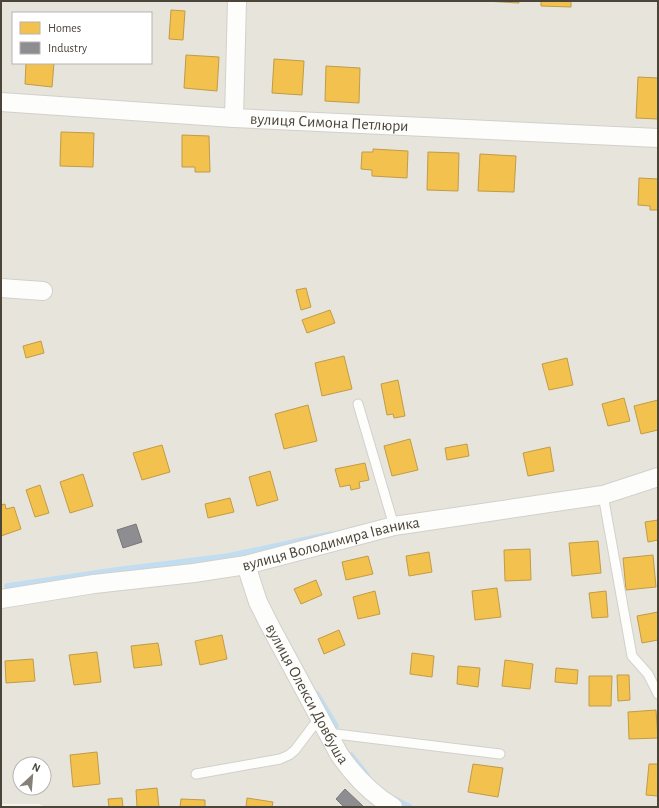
<svg xmlns="http://www.w3.org/2000/svg" width="659" height="808" font-family="'Alegreya Sans',sans-serif">
	<rect width="100%" height="100%" fill="#f4f2ee"/>
	<!-- residential -->
	<path fill="#e7e4dc" fill-rule="evenodd" d="M 1,1 L 658,1 L 658,807 L 46,807 L 39,804 L 1,804 ZM 13,13 L 151,13 L 151,63 L 13,63 ZM 20,764 L 44,764 L 44,788 L 20,788 Z"/>
	<!-- homes -->
	<path fill="#f2c14e" stroke="#c09c48" d="M 485,1 L 519,1 L 519,3 Z
		M 541,1 L 571,1 L 571,7 L 541,6 Z
		M 171,10 L 185,11 L 183,40 L 169,39 Z
		M 186,55 L 219,57 L 217,91 L 184,88 Z
		M 274,59 L 304,61 L 302,95 L 272,93 Z
		M 26,63 L 54,63 L 52,87 L 25,84 Z
		M 326,66 L 360,68 L 359,103 L 325,101 Z
		M 638,77 L 658,78 L 658,119 L 636,118 Z
		M 61,132 L 94,133 L 93,167 L 60,166 Z
		M 182,135 L 209,136 L 210,172 L 195,172 L 195,167 L 182,167 Z
		M 373,149 L 408,151 L 407,178 L 372,176 L 372,170 L 361,169 L 362,152 L 373,152 Z
		M 428,152 L 459,153 L 458,191 L 427,190 Z
		M 480,154 L 516,156 L 514,192 L 478,191 Z
		M 639,178 L 658,179 L 658,210 L 650,210 L 650,206 L 638,205 Z
		M 306,288 L 311,307 L 301,310 L 296,290 Z
		M 330,310 L 335,323 L 307,333 L 302,320 Z
		M 41,341 L 44,353 L 26,358 L 23,346 Z
		M 344,356 L 352,389 L 322,396 L 315,363 Z
		M 567,358 L 573,385 L 549,390 L 542,364 Z
		M 398,380 L 405,416 L 394,418 L 393,414 L 387,415 L 381,384 Z
		M 624,398 L 630,421 L 608,426 L 602,404 Z
		M 658,400 L 658,430 L 641,434 L 634,406 Z
		M 308,405 L 317,441 L 284,449 L 275,414 Z
		M 410,439 L 418,470 L 392,476 L 384,446 Z
		M 467,444 L 469,456 L 447,460 L 445,448 Z
		M 162,445 L 170,472 L 142,480 L 133,453 Z
		M 550,447 L 554,471 L 528,476 L 523,453 Z
		M 365,463 L 369,480 L 359,482 L 360,488 L 351,490 L 350,485 L 340,487 L 335,469 Z
		M 270,471 L 278,500 L 257,506 L 249,477 Z
		M 83,474 L 93,506 L 70,513 L 60,482 Z
		M 40,485 L 49,513 L 35,517 L 26,490 Z
		M 230,498 L 234,512 L 208,518 L 205,504 Z
		M 5,504 L 6,509 L 14,507 L 21,529 L 1,536 L 1,505 Z
		M 658,520 L 658,540 L 648,542 L 645,522 Z
		M 598,541 L 601,573 L 572,576 L 569,543 Z
		M 530,549 L 531,580 L 505,581 L 504,550 Z
		M 429,552 L 432,572 L 409,576 L 406,556 Z
		M 653,555 L 656,587 L 626,590 L 623,558 Z
		M 368,556 L 373,574 L 346,580 L 342,562 Z
		M 316,580 L 322,595 L 301,604 L 294,589 Z
		M 497,588 L 501,617 L 475,620 L 472,591 Z
		M 375,591 L 380,614 L 358,619 L 353,597 Z
		M 606,591 L 608,617 L 592,618 L 589,593 Z
		M 658,612 L 658,640 L 642,643 L 637,616 Z
		M 339,630 L 345,645 L 324,654 L 318,639 Z
		M 222,635 L 227,659 L 200,665 L 195,641 Z
		M 158,643 L 162,665 L 134,668 L 131,646 Z
		M 97,652 L 101,682 L 74,685 L 69,655 Z
		M 412,653 L 434,656 L 432,677 L 410,674 Z
		M 33,659 L 35,681 L 6,683 L 5,661 Z
		M 505,660 L 533,664 L 530,689 L 502,686 Z
		M 458,666 L 480,668 L 478,687 L 457,684 Z
		M 556,668 L 578,670 L 577,684 L 555,682 Z
		M 617,675 L 629,675 L 630,700 L 618,701 Z
		M 589,676 L 612,676 L 611,706 L 589,706 Z
		M 656,710 L 658,738 L 629,739 L 628,712 Z
		M 97,752 L 100,784 L 73,787 L 70,755 Z
		M 473,764 L 503,768 L 498,797 L 468,792 Z
		M 649,764 L 658,764 L 658,796 L 646,795 Z
		M 157,788 L 159,807 L 137,807 L 136,790 Z
		M 122,798 L 123,807 L 109,807 L 108,799 Z
		M 247,798 L 273,802 L 272,807 L 246,807 Z
		M 181,799 L 205,800 L 205,807 L 180,807 Z"/>
	<!-- industry -->
	<path fill="#8d8d92" stroke="#797777" d="M 136,524 L 142,542 L 123,548 L 117,530 Z
		M 345,789 L 364,807 L 344,807 L 336,799 Z"/>
	<g fill="none" stroke-linecap="round" stroke-linejoin="round">
		<!-- stream -->
		<path stroke="#c0ddf1" stroke-width="5.5" d="M 7,586 L 116,570 L 228,556 L 331,534
			M 317,694 L 336,726
			M 351,755 L 367,775
			M 395,799 L 410,807"/>
		<!-- service casing -->
		<g stroke="#d2d0cb" stroke-width="11">
			<path id="service" d="M 358,404 L 394,526
				M 603,495 L 632,656 L 648,674 L 658,694
				M 328,733 L 500,754
				M 196,774 L 280,759 L 289,755 L 295,750 L 320,717"/>
		</g>
		<!-- minor casing -->
		<g stroke="#d2d0cb" stroke-width="20">
			<g id="minor">
				<path id="s1" d="M 1,102 L 234,118 L 658,138"/>
				<path d="M 234,118 L 237,1"/>
				<path d="M 1,288 L 43,291"/>
				<path id="s2" d="M 246,565 L 258,602 L 269,624 L 339,754 C 354,776 370,793 393,807"/>
				<path id="s3" d="M 1,599 L 94,584 L 194,573 L 246,565 L 394,526 L 603,495 L 658,477"/>
			</g>
		</g>
		<!-- service -->
		<use href="#service" stroke="#fdfdfc" stroke-width="9"/>
		<!-- minor -->
		<use href="#minor" stroke="#fdfdfc" stroke-width="18"/>
	</g>
	<g text-anchor="middle" dominant-baseline="central" stroke-width="4" stroke-linejoin="round" paint-order="stroke">
		<!-- street labels -->
		<g font-size="16" fill="#4b4439" stroke="#fff">
			<text stroke="none"><textPath href="#s1" startOffset="329">вулиця Симона Петлюри</textPath></text>
			<text stroke="none"><textPath href="#s3" startOffset="335">вулиця Володимира Іваника</textPath></text>
			<text stroke="none"><textPath href="#s2" startOffset="143">вулиця Олекси Довбуша</textPath></text>
		</g>
	</g>
	<!-- border -->
	<rect width="659" height="808" fill="none" stroke="#4b4439" stroke-width="4"/>
	<!-- legend -->
	<rect x="12" y="12" width="140" height="52" fill="#ffffff" stroke="#b7b4b0"/>
	<rect x="20" y="22" width="20" height="12" fill="#f2c14e" stroke="#b7b4b0"/>
	<text x="48" y="32" font-size="12" fill="#4b4439">Homes</text>
	<rect x="20" y="42" width="20" height="12" fill="#8d8d92" stroke="#b7b4b0"/>
	<text x="48" y="52" font-size="12" fill="#4b4439">Industry</text>
	<!-- north arrow -->
	<g transform="translate(32 776) rotate(26)"><circle r="19" fill="#ffffff" stroke="#b7b4b0"/>
	<path d="M0-3L7 15L0 10L-7 15Z" fill="#868178"/>
	<text y="-6" font-size="11" font-weight="bold" text-anchor="middle" fill="#4b4439">N</text>
	</g>
</svg>
